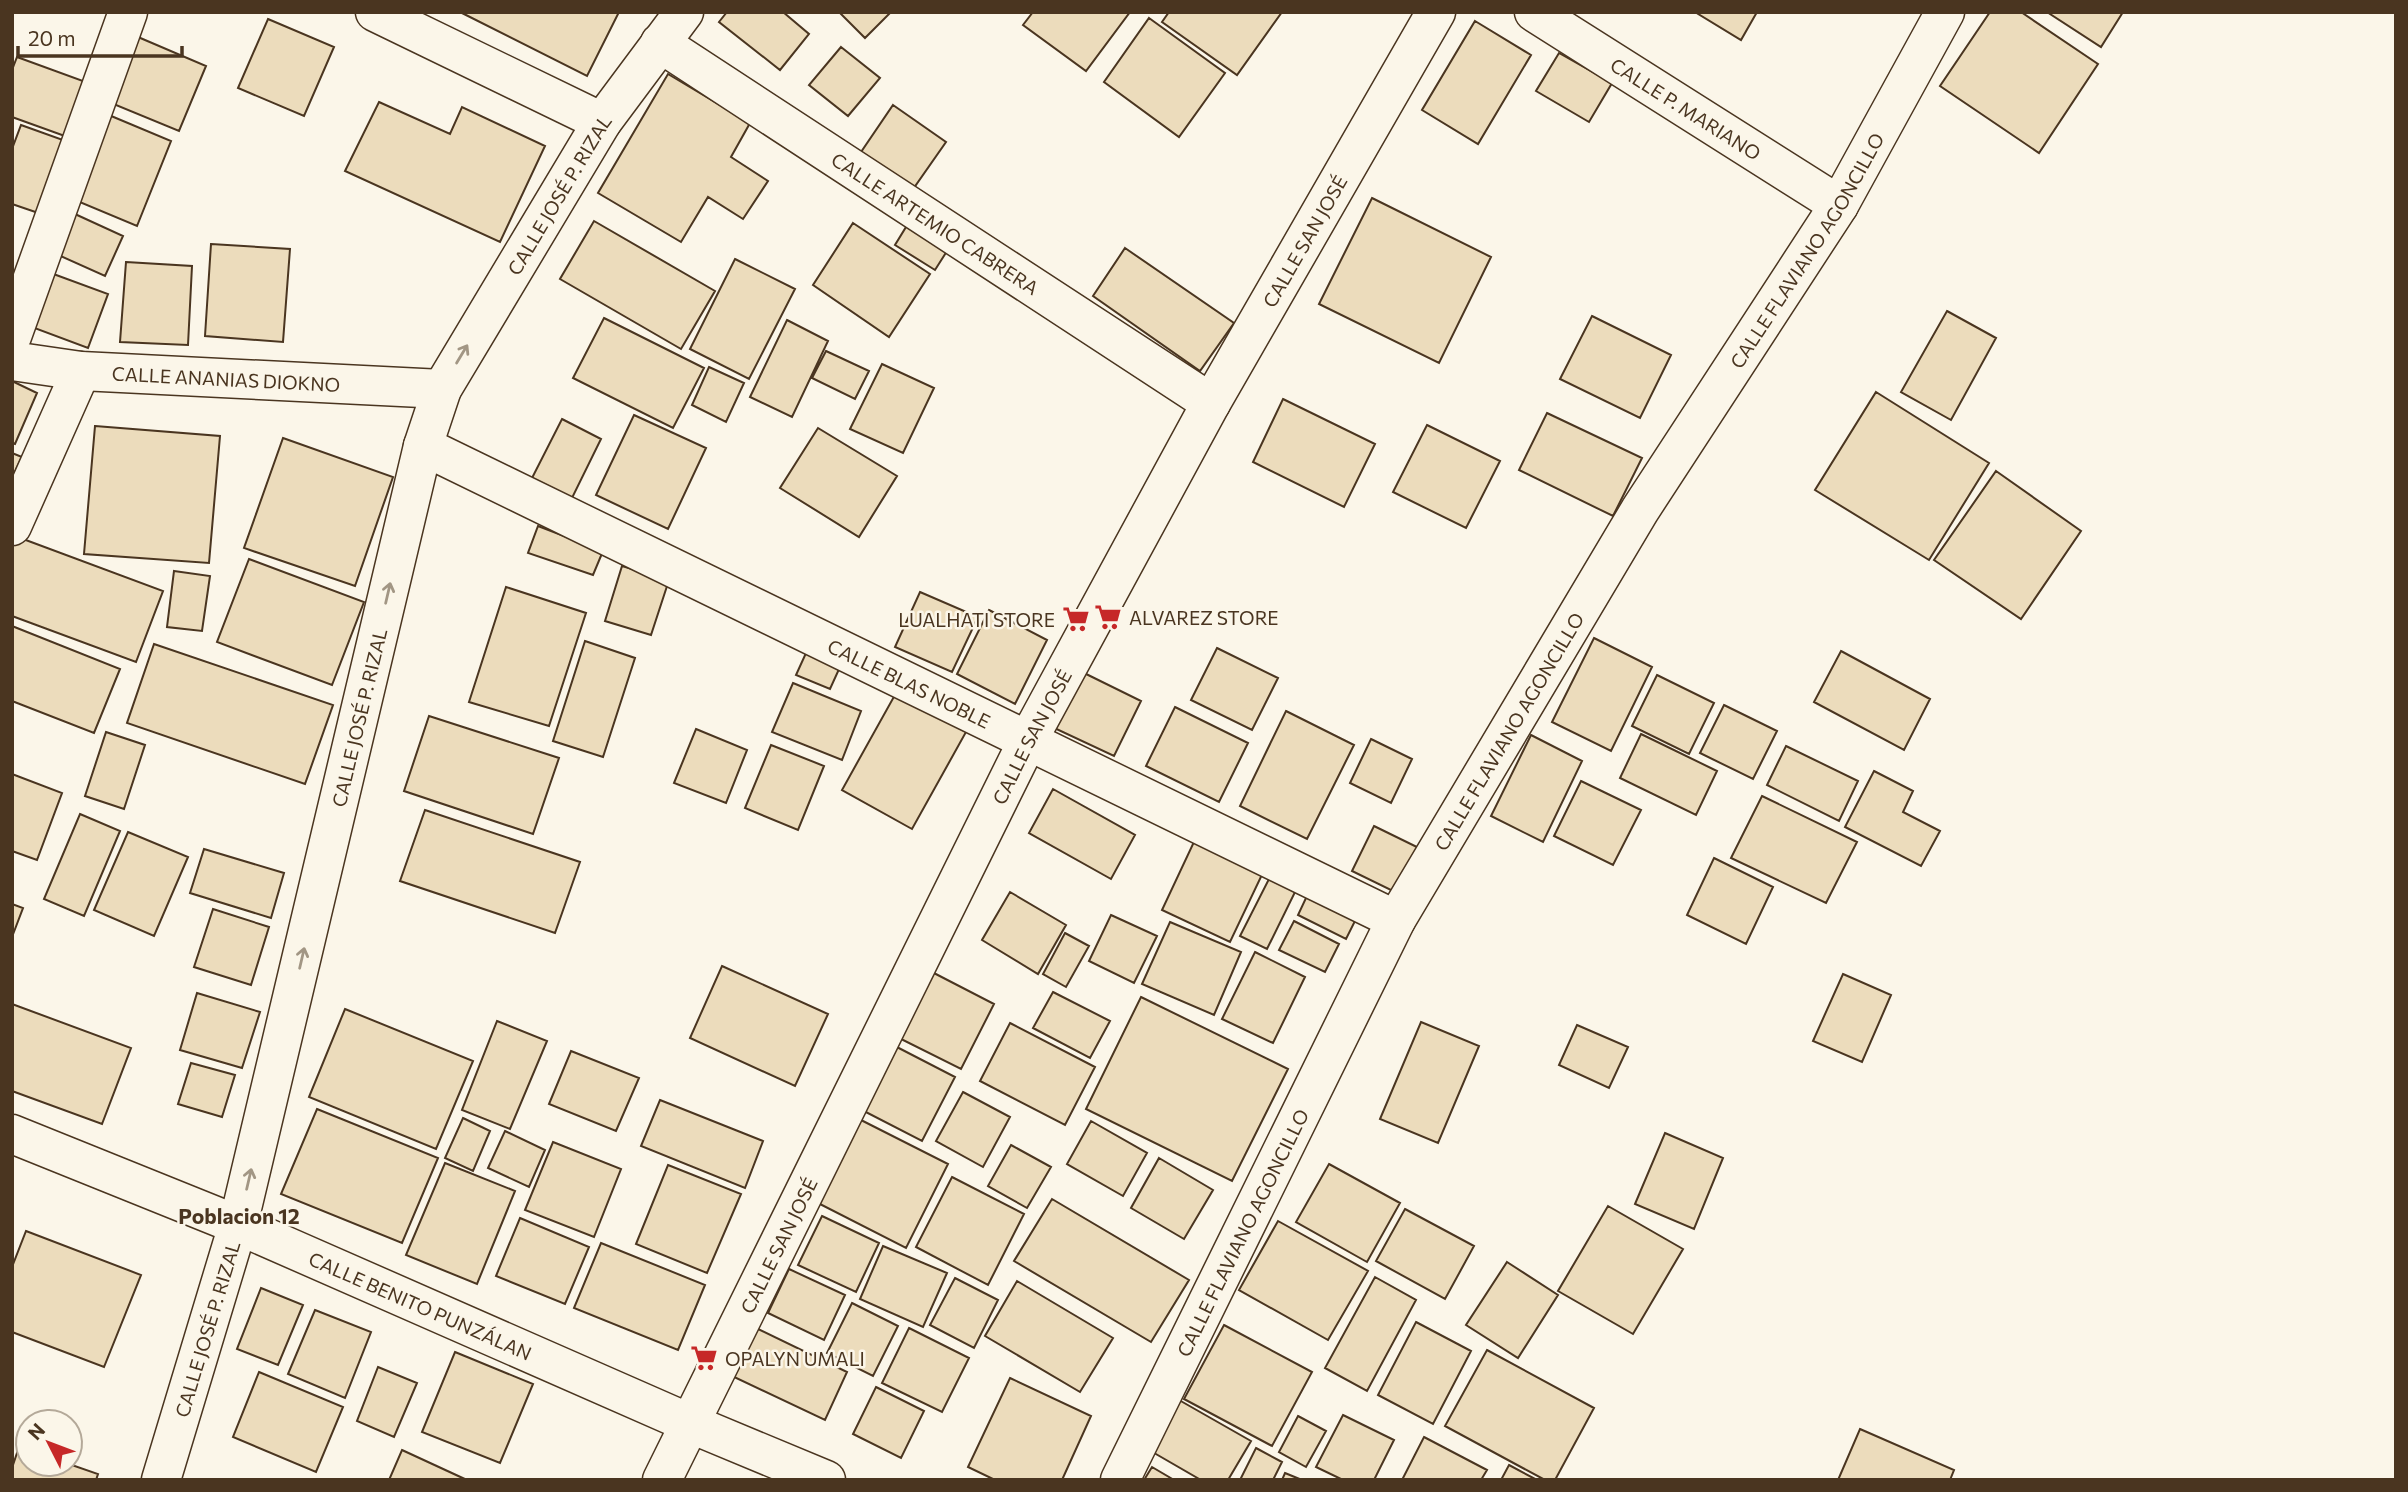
<svg xmlns="http://www.w3.org/2000/svg" width="2408" height="1492" font-family="Commissioner,sans-serif">
	<rect width="100%" height="100%" fill="#fbf6e9"/>
	<!-- building -->
	<path fill="#ecdcbc" stroke="#4a3520" stroke-width="2" d="M 460,12 L 619,12 L 587,76 Z
		M 727,12 L 783,12 L 809,34 L 780,70 L 719,22 Z
		M 839,12 L 891,12 L 865,38 Z
		M 1033,12 L 1130,12 L 1086,71 L 1023,25 Z
		M 1169,12 L 1282,12 L 1237,75 L 1162,22 Z
		M 1695,12 L 1757,12 L 1741,40 Z
		M 1990,12 L 2021,12 L 2098,64 L 2039,153 L 1940,86 Z
		M 2047,12 L 2123,12 L 2101,47 Z
		M 1149,18 L 1225,73 L 1179,137 L 1104,82 Z
		M 268,19 L 334,47 L 304,116 L 238,88 Z
		M 1475,21 L 1531,55 L 1478,144 L 1422,110 Z
		M 138,37 L 206,66 L 179,131 L 111,103 Z
		M 841,47 L 880,78 L 848,116 L 809,85 Z
		M 1559,53 L 1612,83 L 1589,122 L 1536,91 Z
		M 17,57 L 94,85 L 73,139 L 12,117 L 12,70 Z
		M 668,74 L 750,123 L 731,157 L 768,181 L 743,219 L 708,197 L 681,242 L 598,193 Z
		M 379,102 L 450,134 L 462,107 L 545,146 L 500,242 L 345,171 Z
		M 893,105 L 946,142 L 911,192 L 859,155 Z
		M 104,113 L 171,141 L 137,226 L 70,198 Z
		M 21,125 L 77,145 L 50,217 L 12,204 L 12,149 Z
		M 1372,198 L 1491,257 L 1439,363 L 1319,304 Z
		M 64,209 L 123,236 L 105,276 L 45,249 Z
		M 914,214 L 954,240 L 935,270 L 895,245 Z
		M 594,221 L 715,291 L 681,349 L 560,279 Z
		M 853,223 L 930,274 L 889,337 L 813,285 Z
		M 211,244 L 290,249 L 283,342 L 205,336 Z
		M 1125,248 L 1234,323 L 1200,371 L 1093,296 Z
		M 735,259 L 795,289 L 749,379 L 690,349 Z
		M 126,262 L 192,266 L 188,345 L 120,342 Z
		M 48,272 L 108,294 L 88,348 L 29,326 Z
		M 1947,311 L 1996,338 L 1951,420 L 1901,392 Z
		M 1592,316 L 1671,355 L 1640,418 L 1560,379 Z
		M 604,318 L 704,368 L 673,428 L 573,378 Z
		M 787,320 L 828,341 L 792,417 L 750,397 Z
		M 826,351 L 869,371 L 855,399 L 812,378 Z
		M 882,364 L 934,388 L 903,453 L 850,429 Z
		M 709,367 L 744,383 L 726,422 L 692,405 Z
		M 12,381 L 37,393 L 15,444 L 12,443 Z
		M 1876,392 L 1989,463 L 1929,560 L 1815,490 Z
		M 1283,399 L 1375,444 L 1344,507 L 1253,462 Z
		M 1547,413 L 1642,458 L 1613,516 L 1519,470 Z
		M 634,415 L 706,448 L 668,529 L 596,495 Z
		M 562,419 L 601,439 L 572,498 L 532,478 Z
		M 1427,425 L 1500,461 L 1466,528 L 1393,492 Z
		M 95,426 L 220,436 L 209,563 L 84,554 Z
		M 818,428 L 897,476 L 859,537 L 780,488 Z
		M 283,438 L 393,477 L 355,586 L 244,548 Z
		M 12,453 L 22,457 L 12,478 Z
		M 1996,471 L 2081,531 L 2021,619 L 1934,560 Z
		M 538,526 L 603,551 L 593,575 L 528,553 Z
		M 15,536 L 163,591 L 136,662 L 12,616 L 12,542 Z
		M 249,559 L 364,602 L 332,685 L 217,642 Z
		M 622,566 L 669,580 L 651,635 L 605,621 Z
		M 174,571 L 210,576 L 202,631 L 167,627 Z
		M 506,587 L 586,613 L 549,726 L 469,702 Z
		M 920,592 L 978,617 L 952,672 L 895,647 Z
		M 989,610 L 1047,640 L 1015,704 L 957,674 Z
		M 12,626 L 120,669 L 94,733 L 12,701 Z
		M 1594,638 L 1652,667 L 1611,751 L 1552,722 Z
		M 585,641 L 635,658 L 603,757 L 553,741 Z
		M 811,642 L 845,656 L 830,689 L 796,675 Z
		M 154,644 L 333,705 L 305,784 L 127,723 Z
		M 1217,648 L 1278,678 L 1252,730 L 1191,700 Z
		M 1841,651 L 1930,699 L 1904,750 L 1814,702 Z
		M 1078,670 L 1141,701 L 1114,756 L 1050,726 Z
		M 1657,675 L 1714,703 L 1689,754 L 1632,726 Z
		M 793,683 L 861,711 L 842,760 L 772,732 Z
		M 896,693 L 966,732 L 912,829 L 842,790 Z
		M 1724,705 L 1777,731 L 1753,779 L 1700,753 Z
		M 1175,707 L 1248,743 L 1219,802 L 1146,766 Z
		M 1286,711 L 1354,745 L 1307,839 L 1240,806 Z
		M 429,716 L 559,758 L 533,834 L 404,791 Z
		M 696,729 L 747,750 L 726,803 L 674,783 Z
		M 106,732 L 145,745 L 124,809 L 85,796 Z
		M 1641,734 L 1717,771 L 1696,815 L 1620,778 Z
		M 1531,735 L 1582,761 L 1543,842 L 1491,816 Z
		M 1371,739 L 1412,759 L 1391,803 L 1350,783 Z
		M 771,745 L 824,766 L 798,830 L 745,808 Z
		M 1786,746 L 1858,781 L 1839,821 L 1767,785 Z
		M 1874,771 L 1913,791 L 1903,812 L 1940,831 L 1921,866 L 1845,827 Z
		M 12,774 L 62,793 L 37,860 L 12,851 Z
		M 1581,781 L 1641,810 L 1613,865 L 1554,836 Z
		M 1053,789 L 1135,835 L 1111,879 L 1029,833 Z
		M 1762,796 L 1857,842 L 1826,903 L 1731,858 Z
		M 425,810 L 580,862 L 555,933 L 400,881 Z
		M 80,814 L 120,831 L 84,916 L 44,899 Z
		M 1374,826 L 1421,849 L 1399,894 L 1352,871 Z
		M 1200,829 L 1268,862 L 1230,942 L 1162,910 Z
		M 128,832 L 188,857 L 154,936 L 94,910 Z
		M 204,849 L 284,873 L 271,918 L 190,893 Z
		M 1714,858 L 1773,887 L 1746,944 L 1687,915 Z
		M 1271,875 L 1297,888 L 1267,949 L 1240,936 Z
		M 1313,883 L 1362,907 L 1346,939 L 1298,915 Z
		M 1010,892 L 1066,925 L 1038,974 L 982,940 Z
		M 12,904 L 23,908 L 12,937 Z
		M 213,909 L 269,927 L 251,985 L 194,967 Z
		M 1111,915 L 1157,936 L 1134,983 L 1089,961 Z
		M 1294,921 L 1339,944 L 1325,972 L 1279,950 Z
		M 1170,922 L 1241,952 L 1214,1015 L 1142,984 Z
		M 1065,933 L 1089,946 L 1066,987 L 1043,974 Z
		M 1255,952 L 1305,977 L 1273,1043 L 1222,1019 Z
		M 722,966 L 828,1014 L 795,1086 L 690,1038 Z
		M 930,971 L 994,1004 L 961,1069 L 897,1037 Z
		M 1843,974 L 1891,995 L 1862,1062 L 1813,1041 Z
		M 1053,992 L 1110,1021 L 1090,1058 L 1033,1028 Z
		M 197,993 L 260,1012 L 242,1068 L 180,1050 Z
		M 1141,997 L 1288,1069 L 1232,1181 L 1086,1109 Z
		M 12,1004 L 131,1048 L 102,1124 L 12,1091 Z
		M 345,1009 L 473,1061 L 436,1149 L 309,1097 Z
		M 497,1021 L 547,1041 L 510,1129 L 462,1110 Z
		M 1421,1022 L 1479,1046 L 1438,1143 L 1380,1119 Z
		M 1010,1023 L 1095,1067 L 1065,1125 L 980,1081 Z
		M 1577,1025 L 1628,1047 L 1609,1088 L 1559,1065 Z
		M 891,1044 L 955,1077 L 922,1141 L 858,1108 Z
		M 571,1051 L 639,1078 L 616,1131 L 549,1104 Z
		M 191,1063 L 235,1075 L 222,1117 L 178,1104 Z
		M 963,1092 L 1010,1117 L 983,1167 L 936,1141 Z
		M 660,1100 L 763,1141 L 745,1188 L 641,1146 Z
		M 317,1109 L 438,1158 L 402,1243 L 281,1194 Z
		M 463,1118 L 490,1131 L 473,1171 L 445,1158 Z
		M 857,1118 L 948,1164 L 906,1248 L 814,1201 Z
		M 1091,1121 L 1147,1153 L 1123,1196 L 1067,1164 Z
		M 505,1131 L 545,1150 L 529,1187 L 488,1168 Z
		M 1665,1133 L 1723,1158 L 1694,1229 L 1635,1204 Z
		M 553,1142 L 621,1169 L 594,1237 L 525,1210 Z
		M 1011,1145 L 1051,1167 L 1027,1208 L 988,1186 Z
		M 1159,1158 L 1213,1190 L 1184,1239 L 1131,1208 Z
		M 445,1163 L 515,1191 L 477,1284 L 406,1255 Z
		M 1329,1164 L 1400,1203 L 1367,1262 L 1296,1222 Z
		M 668,1165 L 741,1194 L 707,1273 L 636,1244 Z
		M 952,1177 L 1024,1214 L 988,1285 L 916,1247 Z
		M 1052,1199 L 1189,1280 L 1151,1342 L 1014,1261 Z
		M 1608,1206 L 1683,1249 L 1633,1334 L 1558,1291 Z
		M 1405,1209 L 1474,1246 L 1445,1299 L 1376,1261 Z
		M 822,1216 L 879,1243 L 856,1292 L 798,1265 Z
		M 520,1218 L 589,1247 L 565,1304 L 496,1276 Z
		M 1278,1221 L 1368,1271 L 1328,1340 L 1239,1290 Z
		M 26,1231 L 141,1275 L 104,1367 L 12,1332 L 12,1267 Z
		M 601,1243 L 705,1285 L 678,1350 L 574,1308 Z
		M 883,1246 L 947,1273 L 923,1327 L 860,1299 Z
		M 1507,1262 L 1558,1295 L 1518,1358 L 1466,1325 Z
		M 789,1269 L 845,1295 L 824,1340 L 768,1313 Z
		M 1375,1277 L 1416,1300 L 1367,1391 L 1325,1368 Z
		M 955,1278 L 998,1300 L 974,1348 L 930,1325 Z
		M 1017,1281 L 1113,1338 L 1080,1392 L 985,1336 Z
		M 261,1288 L 303,1305 L 278,1365 L 237,1349 Z
		M 852,1303 L 898,1326 L 873,1376 L 827,1353 Z
		M 315,1310 L 371,1332 L 345,1398 L 288,1374 Z
		M 1416,1322 L 1471,1351 L 1433,1424 L 1378,1395 Z
		M 1224,1325 L 1312,1372 L 1272,1446 L 1184,1399 Z
		M 754,1327 L 847,1372 L 825,1420 L 732,1376 Z
		M 909,1328 L 969,1358 L 942,1412 L 882,1383 Z
		M 1487,1350 L 1594,1408 L 1555,1480 L 1545,1480 L 1445,1426 Z
		M 455,1352 L 533,1384 L 500,1463 L 422,1432 Z
		M 378,1367 L 417,1383 L 394,1437 L 357,1421 Z
		M 259,1372 L 343,1407 L 316,1472 L 233,1437 Z
		M 1010,1378 L 1091,1416 L 1062,1480 L 995,1480 L 968,1467 Z
		M 876,1387 L 924,1411 L 901,1458 L 853,1434 Z
		M 1179,1400 L 1251,1441 L 1228,1480 L 1201,1480 L 1149,1450 Z
		M 1343,1415 L 1394,1440 L 1374,1480 L 1343,1480 L 1316,1467 Z
		M 1298,1416 L 1326,1431 L 1306,1467 L 1279,1452 Z
		M 1860,1429 L 1954,1470 L 1950,1480 L 1838,1480 Z
		M 1424,1437 L 1487,1470 L 1481,1480 L 1402,1480 Z
		M 19,1447 L 28,1450 L 28,1464 L 69,1464 L 98,1474 L 96,1480 L 12,1480 L 12,1468 Z
		M 1256,1448 L 1282,1462 L 1273,1480 L 1240,1480 Z
		M 402,1450 L 467,1480 L 389,1480 Z
		M 1509,1465 L 1537,1480 L 1501,1480 Z
		M 1152,1467 L 1174,1480 L 1144,1480 Z
		M 1285,1473 L 1302,1480 L 1282,1480 Z"/>
	<g fill="none" stroke-linecap="round" stroke-linejoin="round">
		<!-- minor casing -->
		<g stroke="#4a3520" stroke-width="41">
			<g id="minor">
				<path d="M 375,12 L 602,122"/>
				<path id="s1" d="M 1534,12 L 1839,205"/>
				<path id="s2" d="M 660,43 L 1211,403"/>
				<path d="M 12,336 L 128,12"/>
				<path id="s3" d="M 12,361 L 81,371 L 442,389"/>
				<path id="s4" d="M 423,446 L 1396,920"/>
				<path d="M 12,526 L 81,371"/>
				<path id="s5" d="M 12,1134 L 238,1225 L 689,1423 L 826,1480"/>
				<path id="s6" d="M 1120,1480 L 1396,920 L 1640,510 L 1839,205 L 1945,12"/>
			</g>
		</g>
		<!-- tertiary casing -->
		<g stroke="#4a3520" stroke-width="41">
			<g id="tertiary">
				<path id="s7" d="M 662,1480 L 1028,740 L 1211,403 L 1436,12"/>
			</g>
		</g>
		<!-- secondary casing -->
		<g stroke="#4a3520" stroke-width="41">
			<g id="secondary">
				<path id="s8" d="M 161,1480 L 238,1225 L 423,446 L 442,389 L 602,122 L 684,12"/>
			</g>
		</g>
		<!-- minor -->
		<use href="#minor" stroke="#fbf6e9" stroke-width="38"/>
		<!-- tertiary -->
		<use href="#tertiary" stroke="#fbf6e9" stroke-width="38"/>
		<!-- secondary -->
		<use href="#secondary" stroke="#fbf6e9" stroke-width="38"/>
	</g>
	<!-- one-way arrows -->
	<defs><path id="oneway-shaft" d="M-6 0H5M1.5-3L5.5 0L1.5 3" fill="none" stroke-width="1.6" stroke-linecap="round" stroke-linejoin="round" transform="scale(1.75)"/></defs>
	<g stroke="#a29684">
		<use href="#oneway-shaft" transform="translate(462 354) rotate(-59)"/>
		<use href="#oneway-shaft" transform="translate(388 593) rotate(-77)"/>
		<use href="#oneway-shaft" transform="translate(302 958) rotate(-77)"/>
		<use href="#oneway-shaft" transform="translate(249 1179) rotate(-77)"/>
	</g>
	<!-- icons -->
	<defs>
		<g id="supermarket-bare" transform="scale(2.1)"><path d="M-6-5.5h2.5l.6 2H6L4.5 2H-2.5L-4.4-4H-6ZM-1.5 3.2a1.3 1.3 0 1 0 .1 0ZM3 3.2a1.3 1.3 0 1 0 .1 0Z" fill="#c62828" stroke="#fbf6e9" stroke-width="2.5" paint-order="stroke"/></g>
	</defs>
	<g fill-rule="evenodd">
		<use href="#supermarket-bare" x="1108" y="617"/>
		<use href="#supermarket-bare" x="1076" y="619"/>
		<use href="#supermarket-bare" x="704" y="1358"/>
	</g>
	<g text-anchor="middle" dominant-baseline="central" stroke-width="5" stroke-linejoin="round" paint-order="stroke">
		<!-- street labels -->
		<g font-size="19" fill="#4a3520" stroke="#fbf6e9">
			<text stroke="none"><textPath href="#s1" startOffset="180">CALLE P. MARIANO</textPath></text>
			<text stroke="none"><textPath href="#s8" startOffset="1354">CALLE JOSÉ P. RIZAL</textPath></text>
			<text stroke="none"><textPath href="#s2" startOffset="329">CALLE ARTEMIO CABRERA</textPath></text>
			<text stroke="none"><textPath href="#s7" startOffset="1396">CALLE SAN JOSÉ</textPath></text>
			<text stroke="none"><textPath href="#s6" startOffset="1410">CALLE FLAVIANO AGONCILLO</textPath></text>
			<text stroke="none"><textPath href="#s3" startOffset="215">CALLE ANANIAS DIOKNO</textPath></text>
			<text stroke="none"><textPath href="#s4" startOffset="541">CALLE BLAS NOBLE</textPath></text>
			<text stroke="none"><textPath href="#s8" startOffset="788">CALLE JOSÉ P. RIZAL</textPath></text>
			<text stroke="none"><textPath href="#s6" startOffset="844">CALLE FLAVIANO AGONCILLO</textPath></text>
			<text stroke="none"><textPath href="#s7" startOffset="830">CALLE SAN JOSÉ</textPath></text>
			<text stroke="none"><textPath href="#s6" startOffset="276">CALLE FLAVIANO AGONCILLO</textPath></text>
			<text stroke="none"><textPath href="#s7" startOffset="262">CALLE SAN JOSÉ</textPath></text>
			<text stroke="none"><textPath href="#s5" startOffset="443">CALLE BENITO PUNZÁLAN</textPath></text>
			<text stroke="none"><textPath href="#s8" startOffset="158">CALLE JOSÉ P. RIZAL</textPath></text>
		</g>
		<!-- poi labels -->
		<g font-size="19" fill="#4a3520" stroke="#fbf6e9" text-anchor="start">
			<text x="1129" y="617">ALVAREZ STORE</text>
			<text x="1055" y="619" text-anchor="end">LUALHATI STORE</text>
			<text x="725" y="1358">OPALYN UMALI</text>
		</g>
		<!-- neighbourhood labels -->
		<g font-size="21" font-weight="bold" fill="#4a3520" stroke="#fbf6e9">
			<text x="239" y="1215">Poblacion 12</text>
		</g>
	</g>
	<!-- border -->
	<rect width="2408" height="1492" fill="none" stroke="#4a3520" stroke-width="28"/>
	<!-- north arrow -->
	<g transform="translate(49 1443) rotate(312)"><circle r="33" fill="#fbf6e9" stroke="#b4a999" stroke-width="2"/>
	<path d="M0-5L12 26L0 18L-12 26Z" fill="#c62828"/>
	<text y="-10" font-size="19" font-weight="bold" text-anchor="middle" fill="#4a3520">N</text>
	</g>
	<!-- scale -->
	<path d="M18 46v10h164v-10" fill="none" stroke="#4a3520" stroke-width="3.5"/>
	<text x="28" y="46" font-size="21" fill="#4a3520" stroke="#fbf6e9" stroke-width="5" paint-order="stroke">20 m</text>
</svg>
